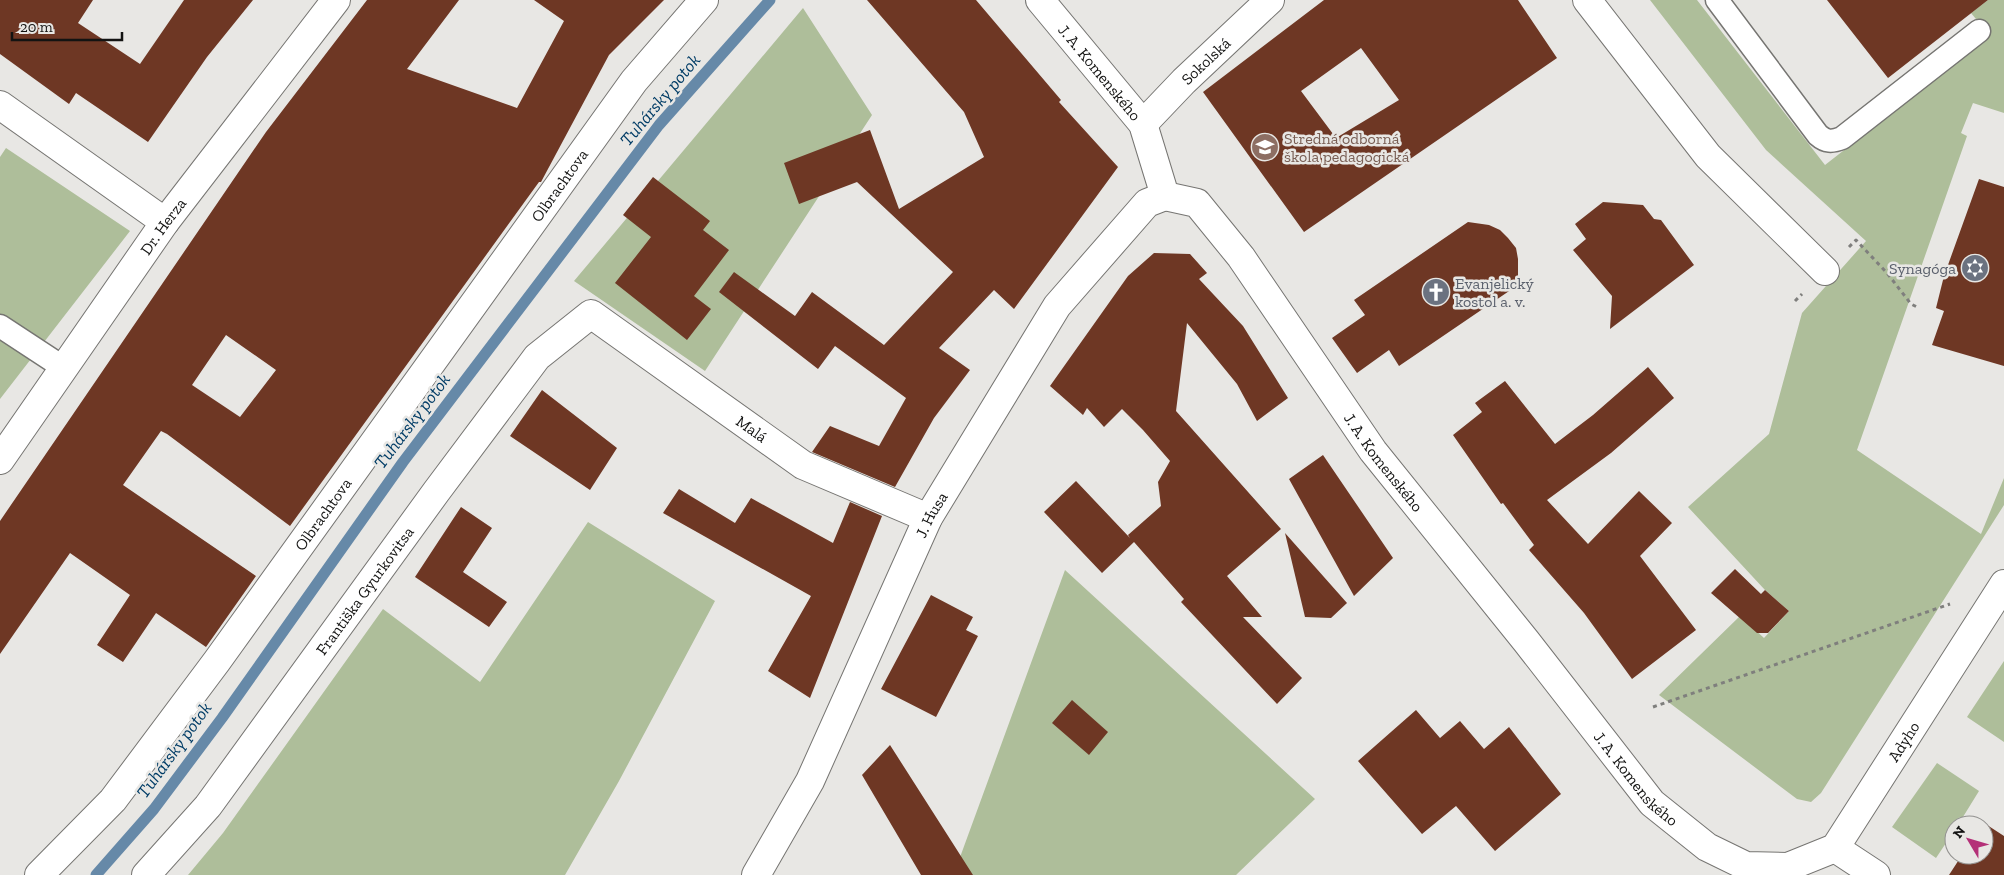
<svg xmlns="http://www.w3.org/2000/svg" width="2004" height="875" font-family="'Zilla Slab',serif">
	<rect width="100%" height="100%" fill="#e8e7e4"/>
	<!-- green -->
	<path fill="#aebe9a" d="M 1650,0 L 1697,0 L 1825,165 L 1990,36 L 1971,13 L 1988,0 L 2004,0 L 2004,113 L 1973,103 L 1961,133 L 1967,136 L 1857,450 L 1981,534 L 2004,478 L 2004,505 L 1821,793 L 1811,802 L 1797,799 L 1659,695 L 1740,616 L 1764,638 L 1789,611 L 1765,590 L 1688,507 L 1769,434 L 1802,313 L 1866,241 L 1766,150 Z
		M 803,8 L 872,115 L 705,371 L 574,281 Z
		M 6,148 L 130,231 L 0,399 L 0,157 Z
		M 588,522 L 715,601 L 619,781 L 565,875 L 188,875 L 223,833 L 383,609 L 480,682 Z
		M 1065,570 L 1315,799 L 1236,875 L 960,875 L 959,860 Z
		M 2004,661 L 2004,742 L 1967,717 Z
		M 1937,763 L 1979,791 L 1958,825 L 1954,825 L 1954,831 L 1936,858 L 1892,827 Z"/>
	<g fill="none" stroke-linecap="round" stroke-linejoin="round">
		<!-- stream -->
		<path stroke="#6689a8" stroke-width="11" d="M 96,875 L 154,809 L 222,718 L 403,462 L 659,125 L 770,0"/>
	</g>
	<!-- building -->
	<path fill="#6e3724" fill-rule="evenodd" d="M 0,0 L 93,0 L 78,23 L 140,64 L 184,0 L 253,0 L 207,57 L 148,142 L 76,93 L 69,104 L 0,54 Z
		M 367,0 L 459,0 L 407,69 L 517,108 L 564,21 L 534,0 L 664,0 L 609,55 L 541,182 L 539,182 L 290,526 L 167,434 L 161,431 L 123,485 L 256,576 L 206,647 L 156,613 L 123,662 L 97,645 L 130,595 L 70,553 L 0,654 L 0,521 L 266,132 ZM 226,335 L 276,370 L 240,417 L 192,385 Z
		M 867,0 L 976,0 L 1061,100 L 1059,102 L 1118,167 L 1014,309 L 994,290 L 939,348 L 970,370 L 934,418 L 895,487 L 812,452 L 830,426 L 879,446 L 906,398 L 835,346 L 818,369 L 719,292 L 734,272 L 795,316 L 812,292 L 884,345 L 953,272 L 857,182 L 799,204 L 784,163 L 870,130 L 899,209 L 984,157 L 964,112 Z
		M 1324,0 L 1518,0 L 1557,58 L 1304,232 L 1203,92 ZM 1361,48 L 1399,100 L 1336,138 L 1301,91 Z
		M 1827,0 L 1988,0 L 1888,78 Z
		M 653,177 L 710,221 L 703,230 L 729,250 L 694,296 L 711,309 L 687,340 L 615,283 L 651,237 L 623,215 Z
		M 1979,179 L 2004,187 L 2004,366 L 1932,345 L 1944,311 L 1936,308 L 1944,276 Z
		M 1603,202 L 1643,205 L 1654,219 L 1661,220 L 1694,265 L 1610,329 L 1612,296 L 1573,250 L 1586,239 L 1575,224 Z
		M 1468,222 L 1489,225 L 1500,230 L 1508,238 L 1516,248 L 1518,259 L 1518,285 L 1399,366 L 1389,350 L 1357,373 L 1332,338 L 1365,315 L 1354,300 Z
		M 1154,253 L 1190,254 L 1207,273 L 1199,279 L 1243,326 L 1288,398 L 1257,421 L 1237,384 L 1187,323 L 1176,411 L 1281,529 L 1227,576 L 1262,617 L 1243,617 L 1302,678 L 1277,704 L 1181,602 L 1184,599 L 1134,542 L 1102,573 L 1044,512 L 1076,481 L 1130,538 L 1128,535 L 1161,506 L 1158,482 L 1170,461 L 1143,430 L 1122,409 L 1104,427 L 1087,408 L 1083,415 L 1050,386 L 1128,276 Z
		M 1648,367 L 1674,398 L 1611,453 L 1547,500 L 1588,544 L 1639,491 L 1672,523 L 1640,556 L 1696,630 L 1632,679 L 1584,613 L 1529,550 L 1534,545 L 1503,503 L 1501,504 L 1453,435 L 1482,412 L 1475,403 L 1505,381 L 1555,444 L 1593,415 Z
		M 542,390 L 617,448 L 590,490 L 510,436 Z
		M 1323,455 L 1393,558 L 1354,596 L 1289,479 Z
		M 679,489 L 735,523 L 751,498 L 833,543 L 850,502 L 882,516 L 810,698 L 768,671 L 811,596 L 663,513 Z
		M 461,507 L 492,528 L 463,572 L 507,602 L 489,627 L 415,577 Z
		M 1285,533 L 1347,603 L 1331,618 L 1305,617 Z
		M 1735,569 L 1761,594 L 1765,590 L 1789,611 L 1768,633 L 1757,633 L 1711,593 Z
		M 931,595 L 973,617 L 966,630 L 978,636 L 936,717 L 881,689 Z
		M 1072,700 L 1108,732 L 1089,755 L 1052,723 Z
		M 1416,710 L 1440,738 L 1460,721 L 1484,749 L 1509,727 L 1561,794 L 1495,851 L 1456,806 L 1422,834 L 1358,761 Z
		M 890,745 L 973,875 L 921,875 L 862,775 Z
		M 1984,823 L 2004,836 L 2004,875 L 1949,875 L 1962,855 L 1984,855 Z"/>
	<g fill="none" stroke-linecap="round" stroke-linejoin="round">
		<!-- service casing -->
		<g stroke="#767572" stroke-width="25">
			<path id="service" d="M 1717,0 L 1818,135 C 1826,142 1832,142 1842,138 L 1979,31
				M 0,326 L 64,368"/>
		</g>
		<!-- minor casing -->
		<g stroke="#767572" stroke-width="30">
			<g id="minor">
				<path id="s1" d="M 1040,0 L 1143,124 L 1165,196 L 1197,203 L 1241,257 L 1373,451 L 1526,641 L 1652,803 L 1707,847 L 1746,866 L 1788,867 L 1835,848 L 2004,584"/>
				<path d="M 1587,0 L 1708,156 L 1825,271"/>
				<path d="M 0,105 L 165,222"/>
				<path id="s2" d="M 1143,124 L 1184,81 L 1270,0"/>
				<path id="s3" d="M 0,460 L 165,222 L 336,0"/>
				<path d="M 1835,848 L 1876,875"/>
				<path id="s4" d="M 39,875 L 113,800 L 217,661 L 634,81 L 704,0"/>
				<path id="s5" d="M 146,875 L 208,806 L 436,492 L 537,357 L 591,314 L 803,465 L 928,518"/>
				<path id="s6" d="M 756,875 L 810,781 L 928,518 L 1057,306 L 1147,203 L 1165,196"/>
			</g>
		</g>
		<!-- path -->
		<path stroke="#7f7f7d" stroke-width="3" stroke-dasharray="4 4" stroke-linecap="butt" d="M 1849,247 L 1856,240 L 1887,273 L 1911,304 L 1917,307
			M 1795,301 L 1802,294
			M 1653,707 L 1950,604"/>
		<!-- service -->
		<use href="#service" stroke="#fff" stroke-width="22"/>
		<!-- minor -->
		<use href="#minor" stroke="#fff" stroke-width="28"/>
	</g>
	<!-- icons -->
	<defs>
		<g id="school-disc" transform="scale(1.4375)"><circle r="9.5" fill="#8d6e63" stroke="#e8e7e4"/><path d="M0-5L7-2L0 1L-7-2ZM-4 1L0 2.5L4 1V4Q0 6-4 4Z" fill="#fff"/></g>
		<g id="synagogue-disc" transform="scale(1.4375)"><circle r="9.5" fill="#6b7280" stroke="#e8e7e4"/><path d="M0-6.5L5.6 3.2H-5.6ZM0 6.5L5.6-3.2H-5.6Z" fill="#fff"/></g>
		<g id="church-disc" transform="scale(1.4375)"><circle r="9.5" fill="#6b7280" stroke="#e8e7e4"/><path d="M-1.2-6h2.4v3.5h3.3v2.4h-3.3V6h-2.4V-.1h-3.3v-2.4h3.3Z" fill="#fff"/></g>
	</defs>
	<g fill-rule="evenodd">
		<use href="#school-disc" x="1265" y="147"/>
		<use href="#synagogue-disc" x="1975" y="268"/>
		<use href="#church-disc" x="1436" y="292"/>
	</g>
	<g text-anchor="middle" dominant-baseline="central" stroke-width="5" stroke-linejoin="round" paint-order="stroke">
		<!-- street labels -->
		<g font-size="16" fill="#131312" stroke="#e8e7e4">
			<text stroke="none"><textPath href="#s2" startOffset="89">Sokolská</textPath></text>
			<text stroke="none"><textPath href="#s1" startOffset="94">J. A. Komenského</textPath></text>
			<text stroke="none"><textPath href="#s4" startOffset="865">Olbrachtova</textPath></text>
			<text stroke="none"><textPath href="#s3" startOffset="285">Dr. Herza</textPath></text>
			<text stroke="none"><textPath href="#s5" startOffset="916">Malá</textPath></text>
			<text stroke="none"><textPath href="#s1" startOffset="589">J. A. Komenského</textPath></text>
			<text stroke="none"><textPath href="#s4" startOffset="460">Olbrachtova</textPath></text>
			<text stroke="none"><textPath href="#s6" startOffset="401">J. Husa</textPath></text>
			<text stroke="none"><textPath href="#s5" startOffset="359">Františka Gyurkovitsa</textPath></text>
			<text stroke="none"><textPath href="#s1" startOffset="1356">Adyho</textPath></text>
			<text stroke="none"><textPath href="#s1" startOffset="994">J. A. Komenského</textPath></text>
		</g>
		<!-- education labels -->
		<g font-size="16" fill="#785e54" stroke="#e8e7e4" text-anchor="start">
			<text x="1284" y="138">Stredná odborná<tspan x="1284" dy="18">škola pedagogická</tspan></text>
		</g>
		<!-- worship labels -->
		<g font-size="16" fill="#5b616d" stroke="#e8e7e4" text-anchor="end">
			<text x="1956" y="268">Synagóga</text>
			<text x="1455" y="283" text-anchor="start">Evanjelický<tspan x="1455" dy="18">kostol a. v.</tspan></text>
		</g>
		<!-- water labels -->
		<g font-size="18" font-style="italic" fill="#003c66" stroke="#e8e7e4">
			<text transform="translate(660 100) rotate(-50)">Tuhársky potok</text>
			<text transform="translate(412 421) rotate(-53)">Tuhársky potok</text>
			<text transform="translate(174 750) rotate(-54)">Tuhársky potok</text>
		</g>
	</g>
	<!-- north arrow -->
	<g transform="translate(1969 840) rotate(308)"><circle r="24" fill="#e8e7e4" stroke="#939290"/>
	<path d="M0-4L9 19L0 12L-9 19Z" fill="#b43178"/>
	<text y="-8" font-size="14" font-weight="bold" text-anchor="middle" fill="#131312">N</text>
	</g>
	<!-- scale -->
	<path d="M12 32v8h110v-8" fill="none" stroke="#131312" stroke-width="2.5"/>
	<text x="20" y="32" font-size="15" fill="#131312" stroke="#e8e7e4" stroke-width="4" paint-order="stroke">20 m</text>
</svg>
